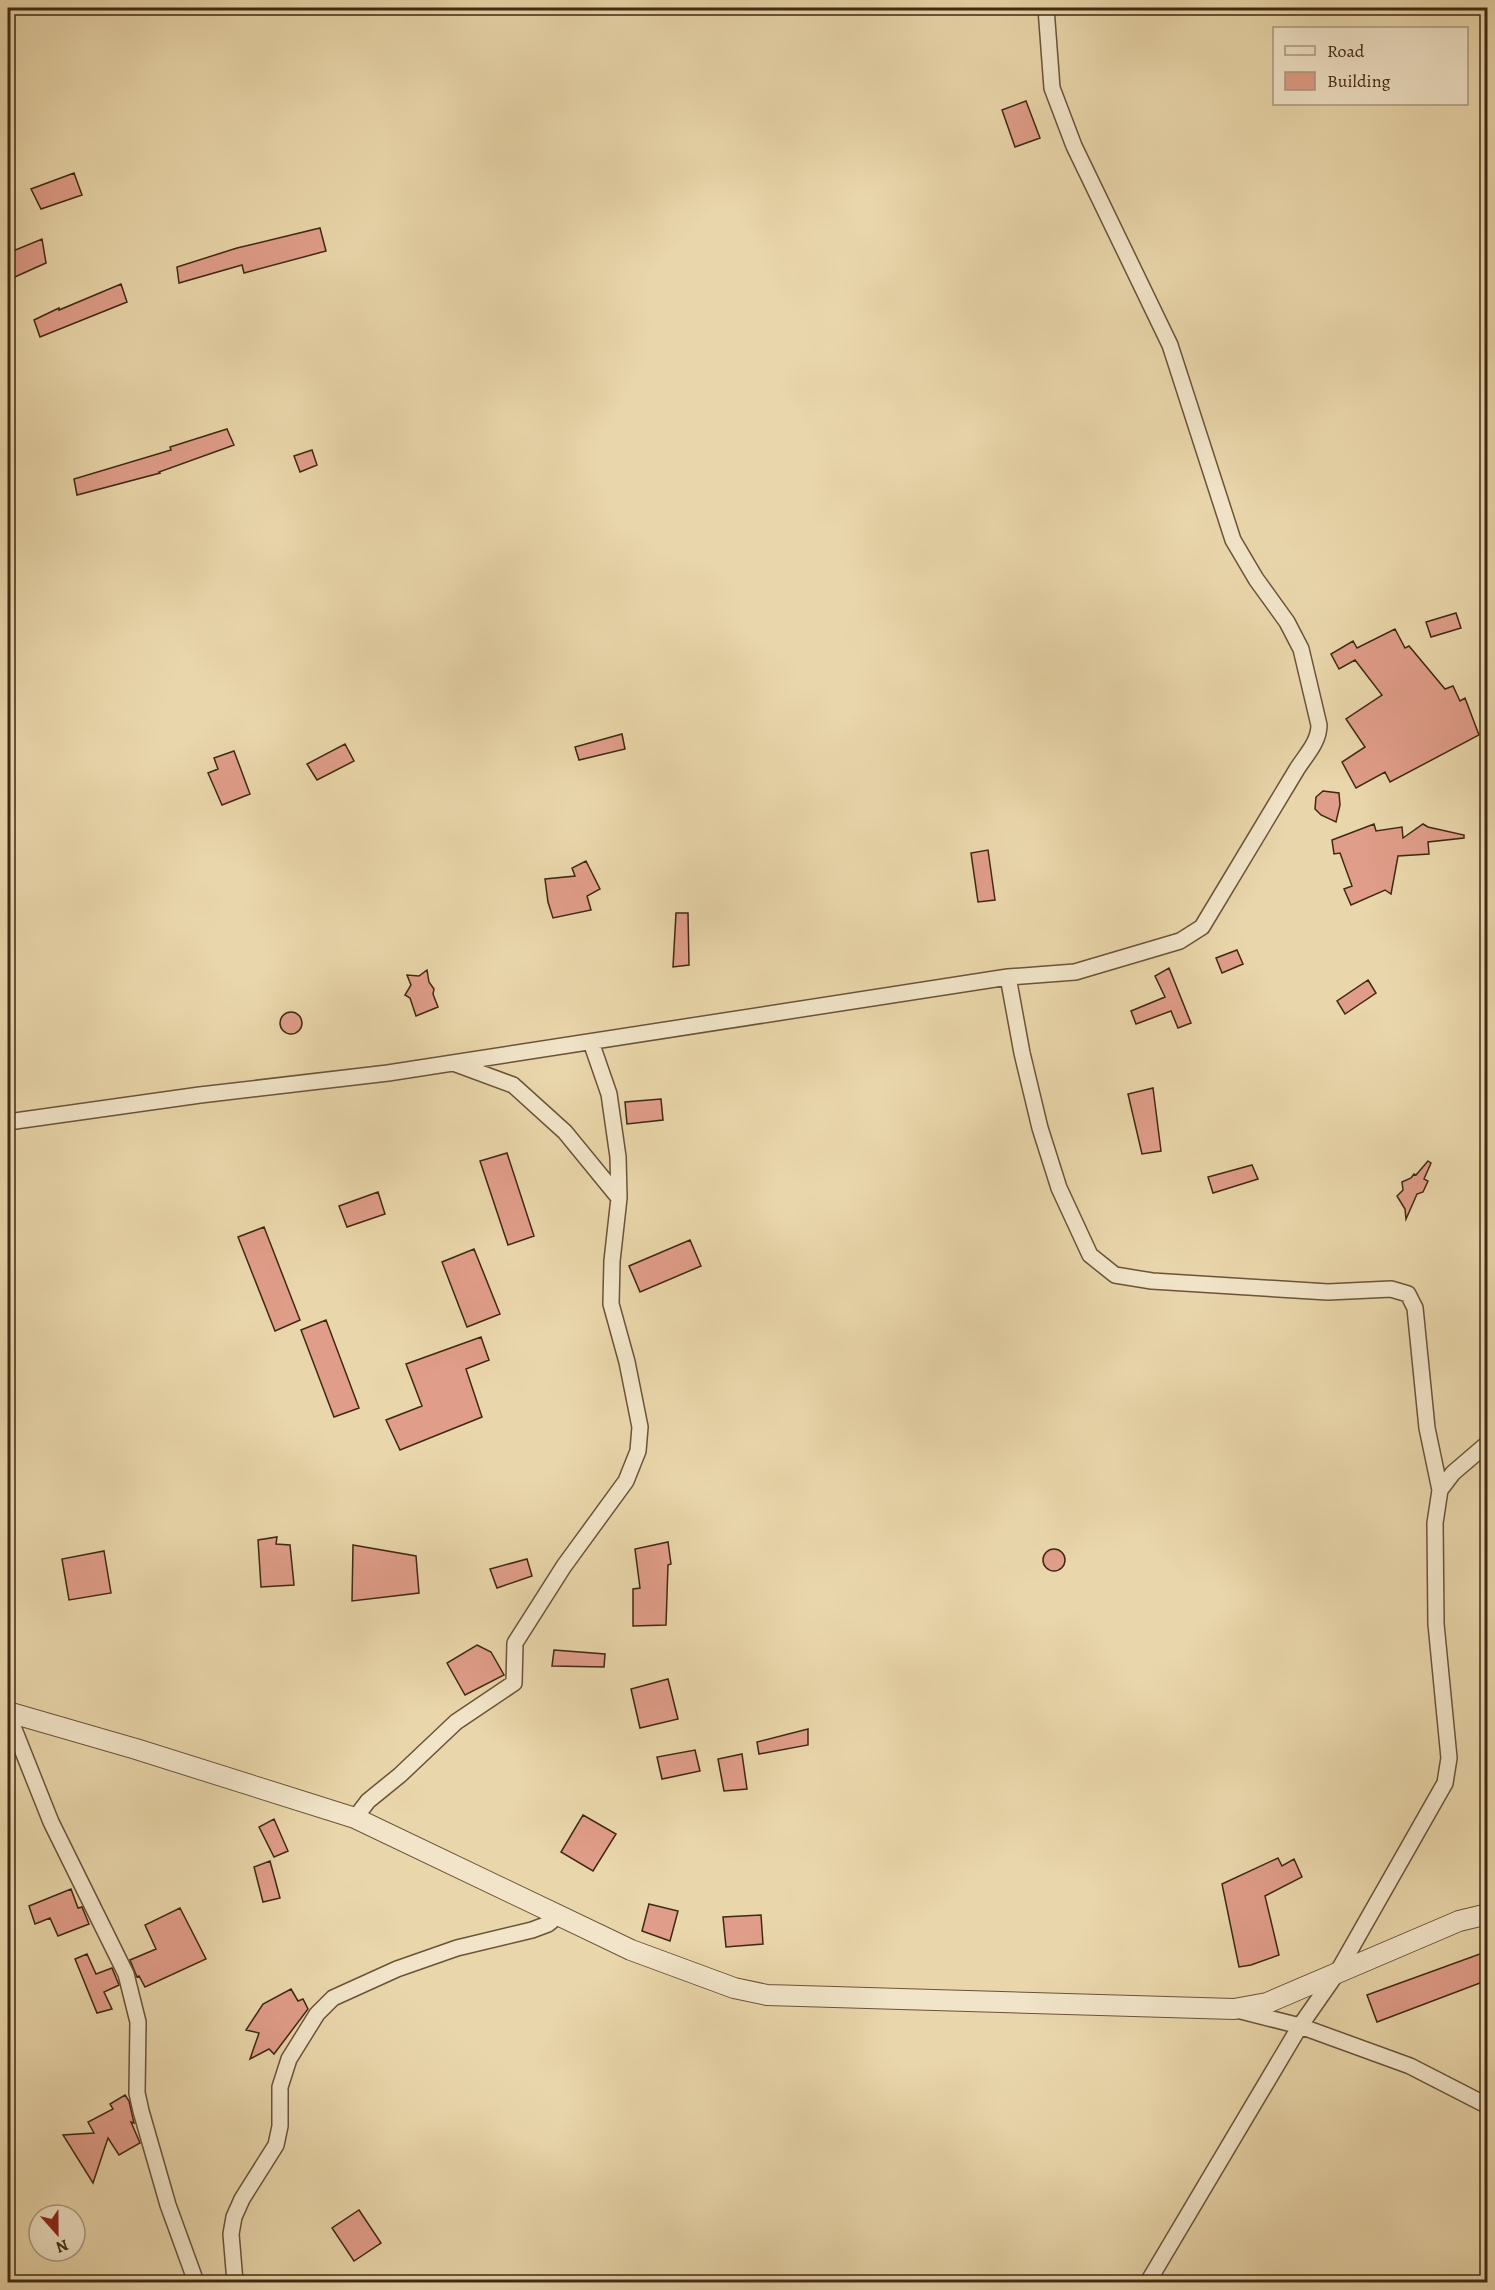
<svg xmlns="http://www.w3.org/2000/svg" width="1495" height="2290" font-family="Alegreya,serif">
	<rect width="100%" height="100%" fill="#e9d6aa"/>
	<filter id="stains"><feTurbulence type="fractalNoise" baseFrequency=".00333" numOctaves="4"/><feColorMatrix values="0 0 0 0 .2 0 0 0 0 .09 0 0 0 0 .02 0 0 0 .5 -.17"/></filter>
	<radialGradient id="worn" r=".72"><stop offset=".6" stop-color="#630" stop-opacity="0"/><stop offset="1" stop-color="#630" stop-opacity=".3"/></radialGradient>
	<!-- building -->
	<path fill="#e09d89" stroke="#3f2912" stroke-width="1.5" d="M 1026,101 L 1040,138 L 1015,147 L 1002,110 Z
		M 74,173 L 82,195 L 41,209 L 31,189 Z
		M 320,228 L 326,251 L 244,273 L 242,265 L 179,283 L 177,267 L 237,248 Z
		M 42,239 L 46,263 L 8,280 L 8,253 Z
		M 121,284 L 127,302 L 40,337 L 34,320 L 59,308 L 59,310 Z
		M 227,429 L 234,445 L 159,472 L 160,473 L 77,495 L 74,479 L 171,450 L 170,447 Z
		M 312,450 L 317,465 L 300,472 L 294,456 Z
		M 1456,613 L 1461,628 L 1431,637 L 1426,622 Z
		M 1395,629 L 1405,648 L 1409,646 L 1445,689 L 1453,686 L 1460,701 L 1465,698 L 1479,735 L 1390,782 L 1385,772 L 1356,788 L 1342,762 L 1365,747 L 1346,719 L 1382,695 L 1355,660 L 1339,669 L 1331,654 L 1353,641 L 1357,648 Z
		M 622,734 L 625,749 L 579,760 L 575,747 Z
		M 345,744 L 354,761 L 317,780 L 307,764 Z
		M 234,751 L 250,794 L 222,805 L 208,773 L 218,769 L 214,758 Z
		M 1323,791 L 1339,793 L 1340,805 L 1336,822 L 1321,815 L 1315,809 L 1316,797 Z
		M 1374,824 L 1376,831 L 1402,827 L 1403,838 L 1423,824 L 1428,827 L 1464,835 L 1464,838 L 1428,842 L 1429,854 L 1398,856 L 1391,894 L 1385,890 L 1351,905 L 1344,889 L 1352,886 L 1340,853 L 1334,854 L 1332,840 Z
		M 988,850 L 995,900 L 978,902 L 971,853 Z
		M 586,861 L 600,889 L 587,896 L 591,910 L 553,918 L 548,902 L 545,879 L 575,876 L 572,868 Z
		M 676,913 L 688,913 L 689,965 L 673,967 Z
		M 1237,950 L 1243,964 L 1222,973 L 1216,958 Z
		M 1169,968 L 1191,1023 L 1178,1028 L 1171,1011 L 1136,1024 L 1131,1011 L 1165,997 L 1155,976 Z
		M 427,970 L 429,982 L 434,989 L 433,994 L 438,1007 L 416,1016 L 410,998 L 405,995 L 411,985 L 407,975 L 419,976 Z
		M 1368,980 L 1376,993 L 1345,1014 L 1337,1001 Z
		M280 1023a11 11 0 1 1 22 0a11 11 0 1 1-22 0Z
		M 1153,1088 L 1161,1151 L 1142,1154 L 1128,1094 Z
		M 661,1099 L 663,1120 L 627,1124 L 625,1102 Z
		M 507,1153 L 534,1236 L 508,1245 L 480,1161 Z
		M 1428,1161 L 1431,1163 L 1424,1179 L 1428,1181 L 1423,1192 L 1417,1194 L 1406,1219 L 1405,1209 L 1397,1196 L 1403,1190 L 1402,1182 L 1411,1178 L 1414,1174 L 1416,1175 Z
		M 1252,1165 L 1258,1179 L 1213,1193 L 1208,1177 Z
		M 378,1192 L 385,1214 L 347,1227 L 339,1206 Z
		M 264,1227 L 300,1320 L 275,1331 L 238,1237 Z
		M 690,1240 L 701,1266 L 640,1292 L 629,1266 Z
		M 474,1249 L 500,1314 L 467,1327 L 442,1262 Z
		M 326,1320 L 359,1408 L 334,1417 L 301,1330 Z
		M 481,1337 L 489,1360 L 466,1369 L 482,1417 L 400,1450 L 386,1420 L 422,1406 L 406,1364 Z
		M 277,1537 L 276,1544 L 290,1545 L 294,1585 L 261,1587 L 258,1540 Z
		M 668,1542 L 671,1564 L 668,1565 L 666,1625 L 633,1626 L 633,1589 L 640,1588 L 635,1549 Z
		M 353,1545 L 416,1556 L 419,1593 L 352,1601 Z
		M1043 1560a11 11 0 1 1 22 0a11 11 0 1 1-22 0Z
		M 104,1551 L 111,1593 L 69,1600 L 62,1559 Z
		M 527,1559 L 532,1576 L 497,1588 L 490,1569 Z
		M 477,1645 L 491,1652 L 504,1675 L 465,1695 L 447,1663 Z
		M 554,1650 L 605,1654 L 604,1667 L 552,1666 Z
		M 668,1679 L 678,1719 L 640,1728 L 631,1689 Z
		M 808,1729 L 808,1745 L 759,1754 L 757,1742 Z
		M 695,1750 L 700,1771 L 662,1779 L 657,1757 Z
		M 742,1754 L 747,1789 L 724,1791 L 718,1759 Z
		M 583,1815 L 616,1834 L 593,1871 L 561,1852 Z
		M 274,1819 L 288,1851 L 274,1857 L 259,1827 Z
		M 1278,1858 L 1282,1866 L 1294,1859 L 1302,1877 L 1265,1896 L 1279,1955 L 1251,1965 L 1239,1967 L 1222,1884 Z
		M 270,1861 L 280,1898 L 263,1902 L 254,1867 Z
		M 71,1889 L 78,1908 L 82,1907 L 89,1924 L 58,1936 L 50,1918 L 35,1924 L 29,1906 Z
		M 649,1904 L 678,1911 L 670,1941 L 642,1931 Z
		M 180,1908 L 206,1959 L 145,1987 L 139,1976 L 137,1977 L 130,1960 L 156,1949 L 145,1925 Z
		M 761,1915 L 763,1944 L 726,1947 L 723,1917 Z
		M 1488,1951 L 1488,1980 L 1377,2022 L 1367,1995 Z
		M 87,1954 L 96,1974 L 112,1968 L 119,1985 L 104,1992 L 112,2009 L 97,2013 L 75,1959 Z
		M 291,1989 L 298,2001 L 303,1999 L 308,2009 L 274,2054 L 269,2049 L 250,2059 L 259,2033 L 246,2030 L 263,2004 Z
		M 125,2095 L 129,2101 L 134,2123 L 131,2122 L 140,2143 L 119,2155 L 108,2138 L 93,2183 L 63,2135 L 94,2133 L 88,2122 L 113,2109 L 110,2104 Z
		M 359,2210 L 381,2243 L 354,2261 L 332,2228 Z"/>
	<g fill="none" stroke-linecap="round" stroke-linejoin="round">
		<!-- minor casing -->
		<g stroke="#6a5438" stroke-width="18">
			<path id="minor" d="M 1008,977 L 1022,1053 L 1040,1128 L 1059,1188 L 1090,1255 L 1115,1275 L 1152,1281 L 1328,1292 L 1391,1289 L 1408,1294 L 1415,1308 L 1427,1428 L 1440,1490
				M 456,1064 L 513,1085 L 565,1132 L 619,1198
				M 8,1122 L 200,1095 L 388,1073 L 1008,977 L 1075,972 L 1180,941 L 1202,927 L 1297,769 C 1306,755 1319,742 1319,725 L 1301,649 L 1287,622 L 1256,579 L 1233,540 L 1170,345 L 1074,146 L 1052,88 L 1046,8
				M 8,1714 L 51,1822 L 126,1974 L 138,2022 L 137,2093 L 141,2111 L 168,2205 L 196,2282
				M 355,1818 L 368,1801 L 400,1775 L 456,1722 L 514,1683 L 515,1643 L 564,1566 L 626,1481 L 638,1451 L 640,1427 L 627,1362 L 611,1304 L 612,1261 L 619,1198 L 618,1157 L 609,1094 L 591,1042
				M 1237,2010 L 1300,2026 L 1410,2066 L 1488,2106
				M 235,2282 L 231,2234 L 234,2217 L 242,2199 L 276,2145 L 280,2126 L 280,2087 L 289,2059 L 317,2014 L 333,1998 L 397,1969 L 457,1948 L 532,1930 L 548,1924 L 558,1916
				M 1148,2282 L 1300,2026 L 1337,1973 L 1445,1783 L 1449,1758 L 1436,1624 L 1435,1523 L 1440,1490 L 1453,1473 L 1488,1443"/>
		</g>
		<!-- tertiary casing -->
		<g stroke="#6a5438" stroke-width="22">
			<path id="tertiary" d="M 8,1712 L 136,1749 L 355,1818 L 631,1950 L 734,1988 L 767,1995 L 1234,2009 L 1267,2003 L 1459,1921 L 1488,1914"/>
		</g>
		<!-- minor -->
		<use href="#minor" stroke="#f1e4c8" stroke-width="15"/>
		<!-- tertiary -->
		<use href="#tertiary" stroke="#f1e4c8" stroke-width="20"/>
	</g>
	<!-- margin -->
	<rect width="1495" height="2290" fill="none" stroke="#e9d6aa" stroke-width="30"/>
	<rect x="9" y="9" width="1477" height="2272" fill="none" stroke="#3f2912" stroke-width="3"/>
	<rect x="15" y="15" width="1465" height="2260" fill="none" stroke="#3f2912" stroke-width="1.5"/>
	<!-- legend -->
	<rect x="1273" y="27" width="195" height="78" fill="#f1e4c8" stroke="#aa997f" stroke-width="1.5"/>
	<rect x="1285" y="46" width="30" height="9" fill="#f1e4c8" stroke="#aa997f" stroke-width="1.5"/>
	<text x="1327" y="57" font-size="18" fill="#3f2912">Road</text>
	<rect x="1285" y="72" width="30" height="18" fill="#e09d89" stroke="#aa997f" stroke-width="1.5"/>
	<text x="1327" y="87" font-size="18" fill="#3f2912">Building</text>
	<!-- north arrow -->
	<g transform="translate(57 2233) rotate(159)"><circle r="28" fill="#f1e4c8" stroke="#aa997f" stroke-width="1.5"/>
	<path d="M0-4.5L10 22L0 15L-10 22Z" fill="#8f2418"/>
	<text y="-9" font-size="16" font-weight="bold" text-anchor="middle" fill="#3f2912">N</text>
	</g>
	<rect width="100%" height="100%" filter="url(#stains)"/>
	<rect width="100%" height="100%" fill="url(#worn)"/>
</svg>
